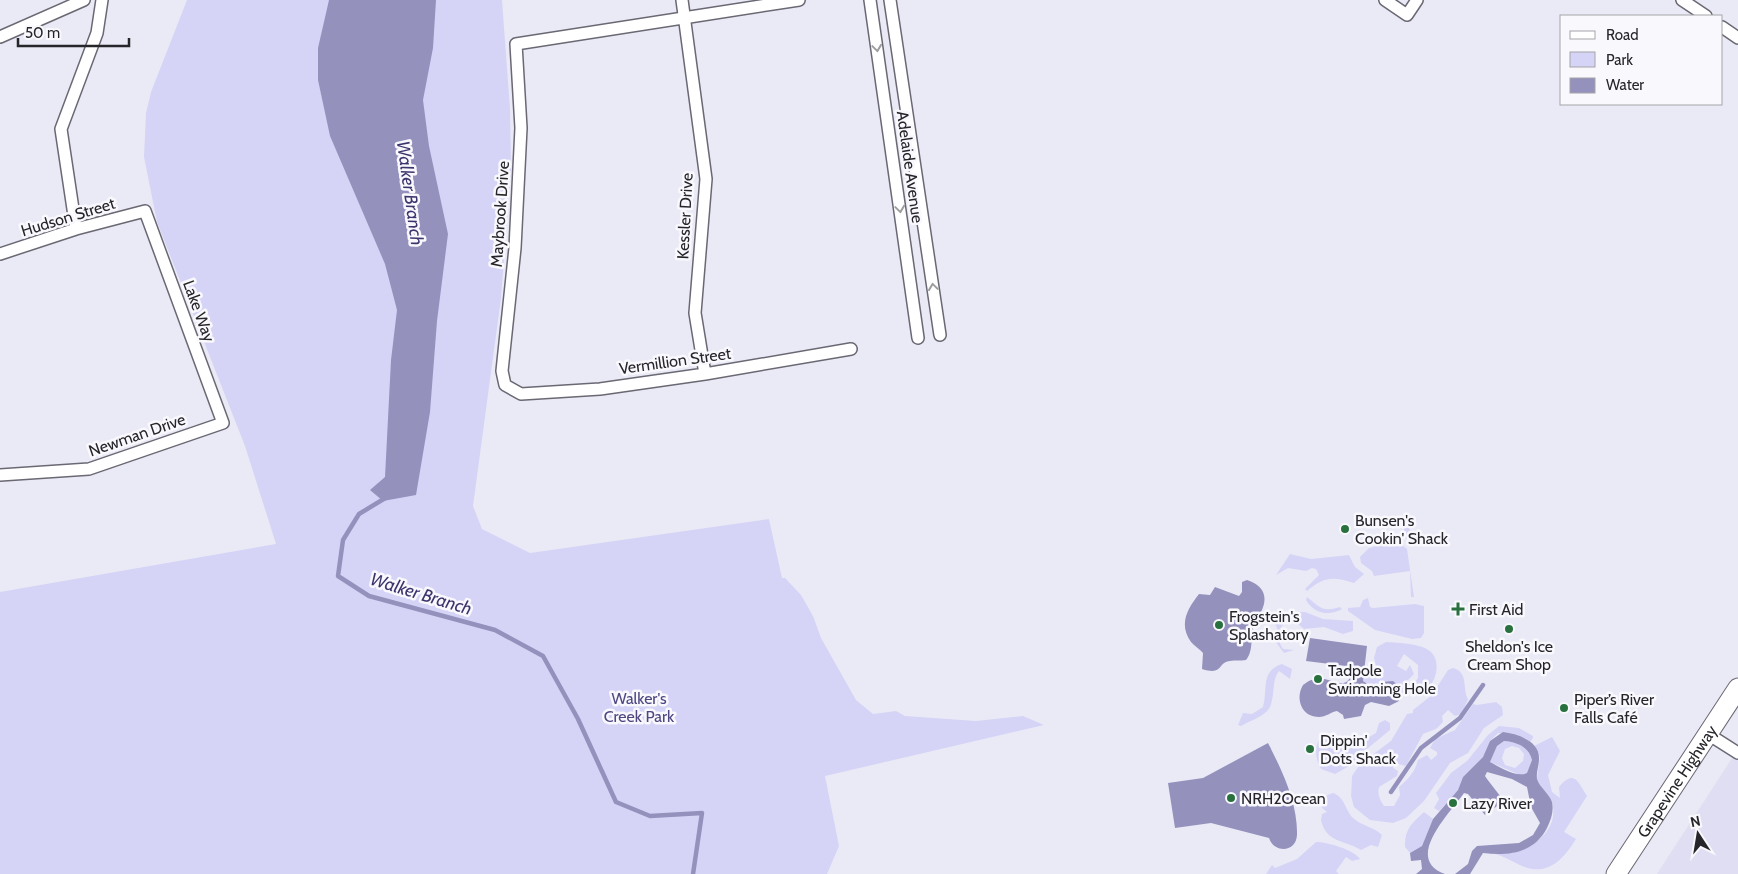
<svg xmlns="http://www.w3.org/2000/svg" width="1738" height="874" font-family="Cabin,sans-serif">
	<rect width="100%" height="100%" fill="#eaeaf6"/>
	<!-- built -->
	<path fill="#dfdef2" d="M 1738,749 L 1738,874 L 1657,874 Z"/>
	<!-- green -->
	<path fill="#d5d4f6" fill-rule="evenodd" d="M 187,0 L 502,0 L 510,109 L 511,168 L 501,298 L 473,506 L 482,529 L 530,553 L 769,519 L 782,578 L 785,578 L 801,595 L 813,616 L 821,638 L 856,700 L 873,714 L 896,711 L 905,716 L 976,721 L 1023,716 L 1044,725 L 825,776 L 839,846 L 827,874 L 0,874 L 0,592 L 276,544 L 245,446 L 157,222 L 144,157 L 146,113 L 151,92 Z
		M 1407,518 L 1411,535 L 1408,539 L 1399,536 L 1404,531 L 1404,521 Z
		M 1389,543 L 1401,544 L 1407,549 L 1414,597 L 1411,597 L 1410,571 L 1374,576 L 1372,571 L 1361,563 L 1360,557 L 1369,548 Z
		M 1290,554 L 1311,559 L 1349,555 L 1355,567 L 1364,574 L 1354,583 C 1332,576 1324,577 1307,591 L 1305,589 L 1319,575 L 1316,569 L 1312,568 L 1306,571 L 1288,568 L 1276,575 Z
		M 1307,597 C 1319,606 1321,613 1340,607 L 1342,609 C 1329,617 1313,613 1306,600 Z
		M 1368,598 L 1370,607 L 1373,608 L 1415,604 L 1424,606 L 1424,633 L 1421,638 L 1412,639 L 1375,630 L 1348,611 L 1348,608 L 1360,607 L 1363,600 Z
		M 1295,612 L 1305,612 L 1323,619 L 1353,621 L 1353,631 L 1343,634 L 1324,627 L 1304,629 L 1296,622 L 1286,622 C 1276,630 1276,638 1283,649 L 1294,650 L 1284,653 L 1275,641 L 1277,627 L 1273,623 L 1273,618 Z
		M 1386,642 C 1399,643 1423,643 1432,653 C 1444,667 1431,696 1413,696 L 1408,691 L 1418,678 L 1418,665 L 1404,654 L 1397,666 L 1406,671 L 1410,665 L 1414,674 L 1404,684 L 1403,694 L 1393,681 L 1373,688 L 1363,681 L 1363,677 L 1369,675 L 1376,666 L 1374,658 L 1377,647 Z
		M 1282,664 L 1292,669 L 1290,679 L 1279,671 C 1270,682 1277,702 1266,712 C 1260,718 1249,721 1241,726 L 1238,725 L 1243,713 L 1252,714 L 1263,707 C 1268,690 1260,671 1282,664 Z
		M 1453,668 C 1469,672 1462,689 1468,699 L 1462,714 L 1455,716 L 1448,710 L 1442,716 L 1443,722 L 1436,729 L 1423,734 L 1406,766 L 1394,763 L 1393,768 L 1398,771 L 1397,776 L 1379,787 C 1377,794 1380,800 1384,806 L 1394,806 L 1400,795 L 1399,787 C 1409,778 1415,772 1418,760 L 1427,755 L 1431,760 L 1437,755 L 1437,752 L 1430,748 L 1435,739 L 1455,730 L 1473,704 L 1477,705 L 1496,702 L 1502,707 L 1503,715 L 1484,728 L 1468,753 L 1450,763 L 1424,801 L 1406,818 L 1393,823 L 1370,820 L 1354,807 L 1351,796 L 1352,776 L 1360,764 L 1391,741 L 1407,714 L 1413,713 L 1413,710 L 1432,695 L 1448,670 Z
		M 1385,720 L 1390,723 L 1390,730 L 1362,753 L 1351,765 L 1335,774 L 1321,769 C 1315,759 1314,745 1321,737 L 1360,742 L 1376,733 L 1379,723 Z
		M 1499,726 L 1519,728 L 1533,736 L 1533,738 L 1530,742 L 1525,738 L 1498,733 L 1490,741 L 1483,757 L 1463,777 L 1458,790 L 1439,811 L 1434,808 L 1439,799 L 1436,793 L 1451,773 L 1467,761 L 1488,735 Z
		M 1552,737 L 1560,751 L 1548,775 L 1552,792 L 1560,798 L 1559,787 C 1575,768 1578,783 1587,796 L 1564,832 L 1576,839 C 1566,855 1553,872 1532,869 C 1519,867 1508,857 1495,854 C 1522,854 1561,836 1552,802 C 1549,793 1540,788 1537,779 L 1540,757 L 1534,746 Z
		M 1504,741 C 1517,742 1529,747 1532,760 L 1527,773 L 1520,775 L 1490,762 L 1497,746 ZM 1512,746 L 1519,748 L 1524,754 L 1523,761 L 1515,768 L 1505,765 L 1502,758 L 1505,749 Z
		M 1333,793 C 1345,797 1345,810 1353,818 C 1362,826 1374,827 1382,835 L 1378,847 L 1371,845 L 1361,850 C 1345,840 1326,843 1321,820 L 1322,814 L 1327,812 L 1322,808 C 1322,800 1324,795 1333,793 Z
		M 1424,812 L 1433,819 L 1422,846 L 1410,853 L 1405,847 C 1404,830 1412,823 1424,812 Z
		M 1316,842 C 1328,842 1354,850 1360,859 L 1352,861 L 1346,857 L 1336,871 L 1339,874 L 1266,874 L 1272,865 L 1275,868 L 1297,859 Z"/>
	<!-- water -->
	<path fill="#9491bd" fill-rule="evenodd" d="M 329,0 L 436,0 L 433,48 L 423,100 L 429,146 L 448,234 L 437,321 L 430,412 L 416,495 L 383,501 L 370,490 L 385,477 L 391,360 L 397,310 L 385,264 L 330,136 L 318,80 L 318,48 Z
		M 1247,580 C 1263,585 1269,596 1261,612 L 1263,616 L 1272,620 L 1272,623 L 1255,622 C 1249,634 1255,649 1246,660 C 1240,661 1235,660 1230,661 C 1217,662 1224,676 1202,669 L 1203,653 C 1200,649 1194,646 1191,642 C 1178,624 1188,608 1199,594 L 1210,595 L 1215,587 L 1239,596 L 1242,592 L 1242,582 Z
		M 1310,638 L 1367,646 L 1363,681 L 1373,688 L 1383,682 L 1393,681 L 1400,687 L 1399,701 L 1389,706 L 1371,702 L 1365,705 L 1361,716 L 1344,719 L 1343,715 L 1337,711 C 1331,712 1326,717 1319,717 C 1301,717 1295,698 1303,685 C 1325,666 1341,696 1351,676 L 1346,666 L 1306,661 Z
		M 1503,732 C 1518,734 1540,741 1539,759 C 1539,766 1536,772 1537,779 C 1540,788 1549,793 1552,802 C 1554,812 1551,819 1547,828 C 1534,853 1509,856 1483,853 L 1470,874 L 1455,874 L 1468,864 L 1472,851 L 1477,846 L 1519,843 L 1533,835 L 1540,823 L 1531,807 L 1527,787 L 1512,779 L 1487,772 L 1485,776 L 1487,779 L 1504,801 L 1485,815 L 1468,794 L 1464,793 C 1452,811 1402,859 1445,874 L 1416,874 L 1422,869 L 1421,860 L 1411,861 L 1410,853 L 1422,846 L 1433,819 L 1458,790 L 1463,777 L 1483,757 L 1490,741 ZM 1504,741 C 1517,742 1529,747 1532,760 L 1527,773 C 1516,778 1500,767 1490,762 L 1497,746 Z
		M 1268,743 C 1282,770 1298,804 1297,835 C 1296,853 1274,853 1269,838 L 1211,823 L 1175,828 L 1168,783 L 1203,778 Z"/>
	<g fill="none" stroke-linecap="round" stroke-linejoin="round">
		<!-- stream -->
		<path stroke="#9491bd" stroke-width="4.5" d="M 387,497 L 359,514 L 343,540 L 338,576 L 369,596 L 495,630 L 543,656 L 578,719 L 616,802 L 650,816 L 702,813 L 693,874
			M 1391,792 L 1421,748 L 1460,718 L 1483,685"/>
		<!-- street casing -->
		<g stroke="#696873" stroke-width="14">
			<path id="street" d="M 682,0 L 706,179 L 695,313 L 705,374
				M 799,0 L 516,44 L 521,128 L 515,248 L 502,371 L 505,385 L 521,394 L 600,389 L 705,374 L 851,349
				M 870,0 L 918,338
				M 890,0 L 940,335
				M 1385,0 L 1407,15 L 1417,0
				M 1682,0 L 1706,16
				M 1722,27 L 1738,38
				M 0,37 L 84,0
				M 76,229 L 61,129 L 97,33 L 102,0
				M 0,254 L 76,229 L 145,211 L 223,423 L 89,469 L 0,475
				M 1708,734 L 1738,753"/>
		</g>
		<!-- primary casing -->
		<g stroke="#696873" stroke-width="21">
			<g id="primary">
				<path id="s1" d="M 1616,874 L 1738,688"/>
			</g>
		</g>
		<!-- street -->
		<use href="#street" stroke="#fff" stroke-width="11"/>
		<!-- primary -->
		<use href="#primary" stroke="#fff" stroke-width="19"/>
	</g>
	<!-- one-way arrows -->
	<defs><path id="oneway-chevron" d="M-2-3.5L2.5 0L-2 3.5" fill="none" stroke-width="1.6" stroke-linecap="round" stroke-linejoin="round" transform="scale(1.25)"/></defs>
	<g stroke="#9d9d9f">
		<use href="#oneway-chevron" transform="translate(877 48) rotate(82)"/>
		<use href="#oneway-chevron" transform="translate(900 209) rotate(82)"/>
		<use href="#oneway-chevron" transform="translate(933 287) rotate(-98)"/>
	</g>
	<!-- markers -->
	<g fill="#28713e" stroke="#f8f8fd" stroke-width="2">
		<circle cx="1345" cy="529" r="5"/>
		<path d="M1455.5 601.5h5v5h5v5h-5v5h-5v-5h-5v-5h5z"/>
		<circle cx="1219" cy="625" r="5"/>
		<circle cx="1509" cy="629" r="5"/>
		<circle cx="1318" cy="679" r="5"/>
		<circle cx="1564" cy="708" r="5"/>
		<circle cx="1310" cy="749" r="5"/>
		<circle cx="1231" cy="798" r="5"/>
		<circle cx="1453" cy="803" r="5"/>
	</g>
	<g text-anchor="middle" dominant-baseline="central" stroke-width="5" stroke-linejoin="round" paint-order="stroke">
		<!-- street labels -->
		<g font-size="16" fill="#25252a" stroke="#f8f8fd">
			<text transform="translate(910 167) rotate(82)">Adelaide Avenue</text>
			<text transform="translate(500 214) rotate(-86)">Maybrook Drive</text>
			<text transform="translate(685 216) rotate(-87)">Kessler Drive</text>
			<text transform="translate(68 217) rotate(-17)">Hudson Street</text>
			<text transform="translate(199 311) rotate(70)">Lake Way</text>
			<text transform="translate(675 361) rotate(-8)">Vermillion Street</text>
			<text transform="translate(137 435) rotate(-19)">Newman Drive</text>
			<text stroke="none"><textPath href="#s1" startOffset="111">Grapevine Highway</textPath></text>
		</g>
		<!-- poi labels -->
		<g font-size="16" fill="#25252a" stroke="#f8f8fd" text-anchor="start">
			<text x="1355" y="520">Bunsen's<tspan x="1355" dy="18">Cookin' Shack</tspan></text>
			<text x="1469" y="609">First Aid</text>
			<text x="1229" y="616">Frogstein's<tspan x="1229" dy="18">Splashatory</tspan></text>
			<text x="1509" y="646" text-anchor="middle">Sheldon's Ice<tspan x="1509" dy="18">Cream Shop</tspan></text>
			<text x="1328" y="670">Tadpole<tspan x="1328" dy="18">Swimming Hole</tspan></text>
			<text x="1574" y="699">Piper’s River<tspan x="1574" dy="18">Falls Café</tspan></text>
			<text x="1320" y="740">Dippin'<tspan x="1320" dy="18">Dots Shack</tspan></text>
			<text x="1241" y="798">NRH2Ocean</text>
			<text x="1463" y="803">Lazy River</text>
		</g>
		<!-- park labels -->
		<g font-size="16" fill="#4e4782" stroke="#f8f8fd">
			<text x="639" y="698">Walker's<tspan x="639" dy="18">Creek Park</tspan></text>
		</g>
		<!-- water labels -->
		<g font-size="18" font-style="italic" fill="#3c346c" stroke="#f8f8fd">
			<text transform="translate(410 193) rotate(82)">Walker Branch</text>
			<text transform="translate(421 594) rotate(17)">Walker Branch</text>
		</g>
	</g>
	<!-- legend -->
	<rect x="1560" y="15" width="162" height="90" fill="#f8f8fd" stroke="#a4a4a9"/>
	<rect x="1570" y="31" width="25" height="8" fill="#ffffff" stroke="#a4a4a9"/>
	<text x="1606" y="40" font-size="15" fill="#25252a">Road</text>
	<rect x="1570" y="52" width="25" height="15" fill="#d5d4f6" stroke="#a4a4a9"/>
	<text x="1606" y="65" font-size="15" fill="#25252a">Park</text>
	<rect x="1570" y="78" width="25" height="15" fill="#9491bd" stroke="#a4a4a9"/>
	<text x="1606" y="90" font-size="15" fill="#25252a">Water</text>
	<!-- north arrow -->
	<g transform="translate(1698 834) rotate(348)" stroke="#f8f8fd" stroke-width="4" paint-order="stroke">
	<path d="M0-4L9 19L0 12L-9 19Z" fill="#25252a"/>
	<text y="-8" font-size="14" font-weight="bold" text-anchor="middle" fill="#25252a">N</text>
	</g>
	<!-- scale -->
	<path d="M18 38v8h111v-8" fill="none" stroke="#25252a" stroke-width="2.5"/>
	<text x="25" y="38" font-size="15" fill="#25252a" stroke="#f8f8fd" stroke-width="4" paint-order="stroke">50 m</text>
</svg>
